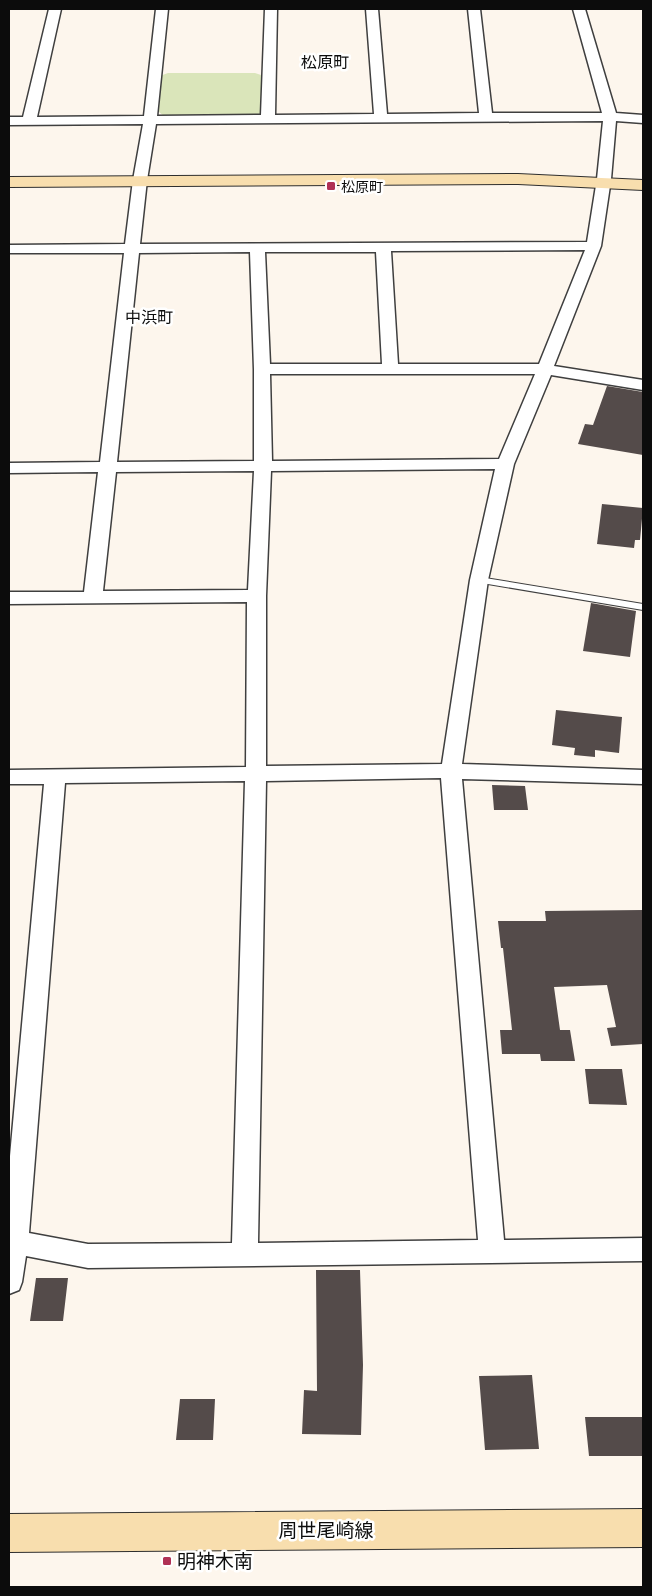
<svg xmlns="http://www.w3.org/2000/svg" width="652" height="1596" font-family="'Noto Serif','Noto Sans JP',serif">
	<rect width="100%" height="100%" fill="#fdf6ed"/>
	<!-- green -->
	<path fill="#dae5ba" d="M 168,73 L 255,73 L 261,75 L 262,114 L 257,115 L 164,116 L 159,112 L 160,76 Z"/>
	<!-- building -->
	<path fill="#544b4a" d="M 607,386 L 643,392 L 643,455 L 578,444 L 585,424 L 593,425 Z
		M 602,504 L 643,508 L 640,540 L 635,540 L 634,548 L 597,544 Z
		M 591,603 L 636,611 L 630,657 L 583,651 Z
		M 556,710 L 622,717 L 619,753 L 595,750 L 595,757 L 574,755 L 575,748 L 552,745 Z
		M 492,785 L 525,786 L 528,810 L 494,810 Z
		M 643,910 L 643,1044 L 611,1046 L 607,1028 L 616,1027 L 607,985 L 554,987 L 560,1030 L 570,1030 L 575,1061 L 541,1061 L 540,1054 L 502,1054 L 500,1030 L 512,1030 L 503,948 L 501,948 L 498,921 L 546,921 L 545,911 Z
		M 585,1069 L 622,1069 L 627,1105 L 589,1104 Z
		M 316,1270 L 360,1270 L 363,1365 L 361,1435 L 302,1434 L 304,1390 L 317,1391 Z
		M 36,1278 L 68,1278 L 63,1321 L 30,1321 Z
		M 532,1375 L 539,1449 L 485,1450 L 479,1376 Z
		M 180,1399 L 215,1399 L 213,1440 L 176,1440 Z
		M 585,1417 L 643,1417 L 643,1456 L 589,1456 Z"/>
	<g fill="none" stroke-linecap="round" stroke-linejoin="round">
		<!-- lane casing -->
		<g stroke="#3f3f3f" stroke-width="2">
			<path id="lane" d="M 479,577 L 643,604 L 643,610 L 476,582 L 475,580 Z"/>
		</g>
		<!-- street casing -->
		<g stroke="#3f3f3f" stroke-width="3">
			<path id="street" d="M 49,9 L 61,9 L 37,117 L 144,116 L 156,9 L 168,9 L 157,116 L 261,115 L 265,9 L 277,9 L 275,115 L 374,114 L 366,9 L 378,9 L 387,114 L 479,113 L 468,9 L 480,9 L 492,113 L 602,113 L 573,9 L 585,9 L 616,113 L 643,115 L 643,123 L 616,121 L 611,179 L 601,246 L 554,366 L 643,380 L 643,390 L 551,375 L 514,464 L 488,580 L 462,764 L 643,770 L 643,784 L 462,779 L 504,1240 L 643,1238 L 643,1261 L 88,1268 L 26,1256 L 22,1282 L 19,1290 L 9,1294 L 9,1167 L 44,784 L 9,784 L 9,770 L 246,767 L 247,602 L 9,604 L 9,592 L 84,592 L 98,472 L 9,473 L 9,463 L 100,462 L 124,253 L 9,253 L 9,245 L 125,244 L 133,180 L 143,124 L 9,125 L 9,117 L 23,117 ZM 603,121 L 597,179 L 587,242 L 140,244 L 147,180 L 156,124 ZM 585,250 L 539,364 L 398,364 L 391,251 ZM 250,252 L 254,369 L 254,461 L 117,462 L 139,253 ZM 265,252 L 376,252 L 382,364 L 270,364 ZM 270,374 L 535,374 L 499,459 L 272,461 ZM 495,469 L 470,580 L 442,764 L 266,766 L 266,596 L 271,471 ZM 254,471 L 248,590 L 103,591 L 116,472 ZM 441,778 L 478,1240 L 258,1243 L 266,781 ZM 245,781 L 232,1243 L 88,1244 L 29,1233 L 65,783 Z"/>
		</g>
		<!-- secondary casing -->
		<g stroke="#2e2e2e" stroke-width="2">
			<path id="secondary" d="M 518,174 L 643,180 L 643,190 L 518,184 L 9,187 L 9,177 Z
				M 643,1509 L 643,1547 L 9,1552 L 9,1514 Z"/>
		</g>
		<!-- lane -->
		<use href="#lane" fill="#fff" fill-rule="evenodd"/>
		<!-- street -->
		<use href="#street" fill="#fff" fill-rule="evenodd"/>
		<!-- secondary -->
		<use href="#secondary" fill="#f8deae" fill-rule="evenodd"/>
	</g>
	<!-- markers -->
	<g fill="#b03155" stroke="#fff" stroke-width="2">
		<rect x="326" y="181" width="10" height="10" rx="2.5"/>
		<rect x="162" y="1556" width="10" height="10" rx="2.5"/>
	</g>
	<g text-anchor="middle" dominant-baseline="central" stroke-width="5" stroke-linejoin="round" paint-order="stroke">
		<!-- far-poi labels -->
		<g font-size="14" fill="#0c0c0c" stroke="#fff" text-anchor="start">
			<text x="341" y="186">松原町</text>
		</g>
		<!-- far-quarter labels -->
		<g font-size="16" fill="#0c0c0c" stroke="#fff">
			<text x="325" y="62">松原町</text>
			<text x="149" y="317">中浜町</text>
		</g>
		<!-- near-street labels -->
		<g font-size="19" fill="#0c0c0c" stroke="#fff">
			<text x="326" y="1530">周世尾崎線</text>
		</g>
		<!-- near-poi labels -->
		<g font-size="19" fill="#0c0c0c" stroke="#fff" text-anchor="start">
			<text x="177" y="1561">明神木南</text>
		</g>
	</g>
	<!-- border -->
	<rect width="652" height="1596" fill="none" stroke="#0c0c0c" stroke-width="20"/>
</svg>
